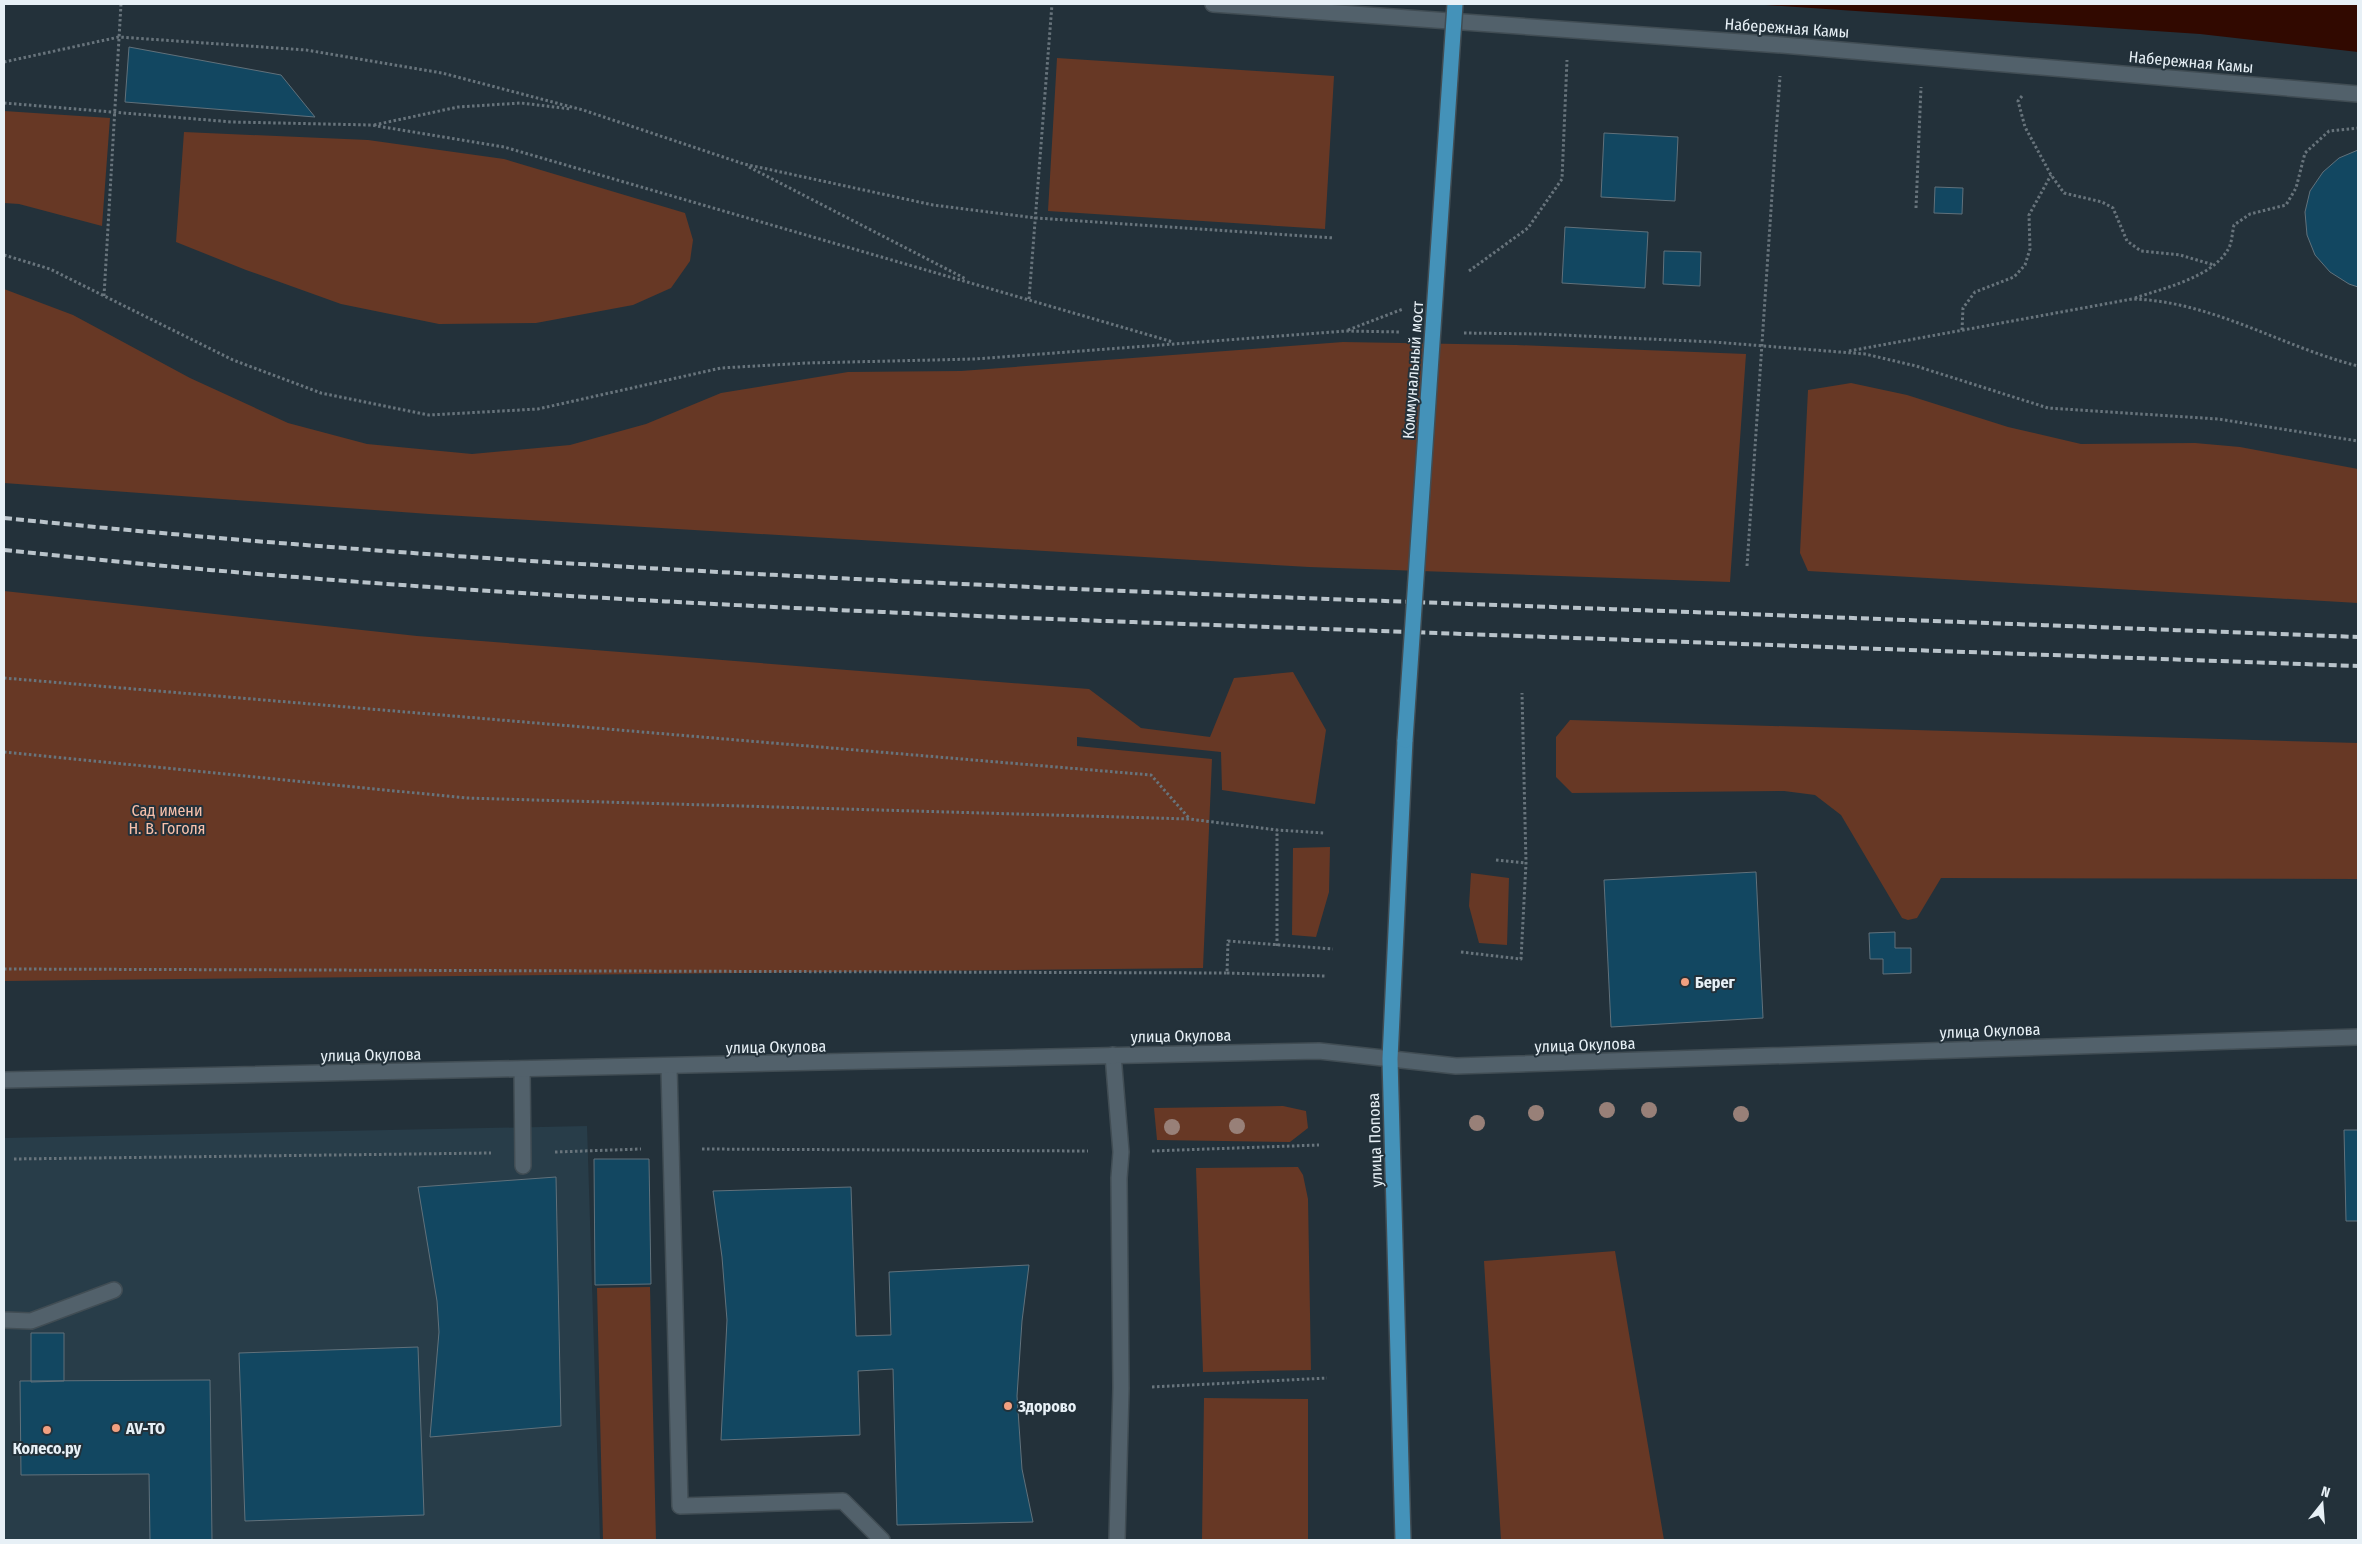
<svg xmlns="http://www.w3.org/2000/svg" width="2362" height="1544" font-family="'Fira Sans Condensed',sans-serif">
	<rect width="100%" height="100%" fill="#23313a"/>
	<!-- built -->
	<path fill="#283d49" d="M 587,1126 L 600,1540 L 4,1540 L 4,1138 Z"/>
	<!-- green -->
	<path fill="#673825" d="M 1057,58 L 1334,76 L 1325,229 L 1048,211 Z
		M 4,111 L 110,118 L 102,226 L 19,204 L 4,203 Z
		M 184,132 L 368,140 L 504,159 L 685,213 L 693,240 L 690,261 L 671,288 L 633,305 L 536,323 L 439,324 L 341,304 L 246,270 L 176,242 Z
		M 4,289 L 73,315 L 190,378 L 288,423 L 367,444 L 472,454 L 570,445 L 646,424 L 721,393 L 848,372 L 961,371 L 1343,342 L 1516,345 L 1746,354 L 1730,582 L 1309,567 L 429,514 L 4,483 Z
		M 1851,383 L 1907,395 L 2008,427 L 2081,444 L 2195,443 L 2240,447 L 2358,469 L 2358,603 L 1808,571 L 1800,553 L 1808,390 Z
		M 4,591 L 417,636 L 1089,689 L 1141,728 L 1210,737 L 1234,678 L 1293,672 L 1326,730 L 1315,804 L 1222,790 L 1221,752 L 1077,737 L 1077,746 L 1212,759 L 1203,968 L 4,981 Z
		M 1570,720 L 2358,743 L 2358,879 L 1941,878 L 1917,918 L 1908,920 L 1902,918 L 1841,815 L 1815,795 L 1784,791 L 1572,793 L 1556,777 L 1556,737 Z
		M 1330,847 L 1329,892 L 1316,937 L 1292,935 L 1293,848 Z
		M 1471,873 L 1509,878 L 1507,945 L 1479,943 L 1469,906 Z
		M 1283,1106 L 1306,1111 L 1308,1128 L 1290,1142 L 1157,1140 L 1154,1108 Z
		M 1298,1167 L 1303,1175 L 1308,1199 L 1311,1370 L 1203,1372 L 1196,1168 Z
		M 1615,1251 L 1664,1540 L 1501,1540 L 1484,1261 Z
		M 650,1287 L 656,1540 L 603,1540 L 597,1288 Z
		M 1204,1398 L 1308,1399 L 1308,1540 L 1202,1540 Z"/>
	<!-- water -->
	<path fill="#310900" d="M 1751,4 L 2358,4 L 2358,52 L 2200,34 Z"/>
	<!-- building -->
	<path fill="#124761" stroke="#61717b" d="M 129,47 L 281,75 L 315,117 L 125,102 Z
		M 1604,133 L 1678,137 L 1675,201 L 1601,197 Z
		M 2358,150 L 2358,287 L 2349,284 L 2330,272 L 2315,255 L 2307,235 L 2305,212 L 2310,191 L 2323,172 L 2339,158 Z
		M 1935,187 L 1963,188 L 1962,214 L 1934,213 Z
		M 1565,227 L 1648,232 L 1645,288 L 1562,283 Z
		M 1664,251 L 1701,252 L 1700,286 L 1663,284 Z
		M 1756,872 L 1763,1018 L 1611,1027 L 1604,880 Z
		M 1895,932 L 1895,948 L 1911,948 L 1911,973 L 1883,974 L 1883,959 L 1870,959 L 1869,933 Z
		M 2344,1130 L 2358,1130 L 2358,1221 L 2346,1221 Z
		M 594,1159 L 649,1159 L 651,1284 L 595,1285 Z
		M 556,1177 L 561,1426 L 430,1437 L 439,1332 L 437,1301 L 418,1187 Z
		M 851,1187 L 856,1336 L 891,1335 L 889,1272 L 1029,1265 L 1022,1321 L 1017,1396 L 1022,1469 L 1033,1522 L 897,1525 L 893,1369 L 858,1371 L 860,1435 L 721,1440 L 727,1320 L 722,1257 L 713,1191 Z
		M 31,1333 L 64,1333 L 64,1381 L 31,1382 Z
		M 418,1347 L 424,1515 L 245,1521 L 239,1353 Z
		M 210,1380 L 212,1540 L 150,1540 L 149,1474 L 21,1475 L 20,1381 Z"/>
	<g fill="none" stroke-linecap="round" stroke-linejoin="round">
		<!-- lane casing -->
		<g stroke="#414d54" stroke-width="18">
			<path id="lane" d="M 1113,1055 L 1121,1152 L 1119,1178 L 1121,1388 L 1117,1540
				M 669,1067 L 680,1506 L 843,1501 L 882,1540
				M 522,1069 L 523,1166
				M 4,1320 L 31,1321 L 114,1290"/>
		</g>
		<!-- street casing -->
		<g stroke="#414d54" stroke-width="18">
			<path id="street" d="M 1213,4 L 1782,45 L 2358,94
				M 4,1080 L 1319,1051 L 1456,1066 L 2358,1037"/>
		</g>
		<!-- primary casing -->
		<g stroke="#414d54" stroke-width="18">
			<path id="primary" d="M 1403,1540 L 1390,1059 L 1405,740"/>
		</g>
		<!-- path -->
		<path stroke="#68747c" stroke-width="3" stroke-dasharray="2.5 2.5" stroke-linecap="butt" d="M 4,62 L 119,37 L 306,50 L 442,73 L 583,110 L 744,164 L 933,205 L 1036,218 L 1334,238
			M 2022,96 L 2018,101 L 2025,127 L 2051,175 L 2064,193 L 2102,202 L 2113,208 L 2127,241 L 2141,251 L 2180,255 L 2214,265
			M 4,103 L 232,122 L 371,125 L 504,147 L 1173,342
			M 374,125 L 458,107 L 521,103 L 571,109
			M 749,167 L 966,279
			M 1916,208 L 1921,87
			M 4,255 L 50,269 L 233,360 L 321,393 L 429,415 L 538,409 L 721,368 L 807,363 L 975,359 L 1346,331 L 1401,332
			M 1469,271 L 1528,228 L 1562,179 L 1567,60
			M 104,296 L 121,4
			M 2135,298 C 2164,288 2210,278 2227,251 C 2232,245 2232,233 2234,225 L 2250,214 L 2286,205 L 2296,188 L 2305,153 L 2329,131 L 2358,128
			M 1029,299 L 1052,4
			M 1348,330 L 1403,309
			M 1962,330 L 1963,308 L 1975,292 L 2014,277 L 2025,265 L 2030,249 L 2029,215 L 2051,175
			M 1464,333 L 1540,334 L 1714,342 L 1865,354 L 1916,366 L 2048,408 L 2218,419 L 2358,441
			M 1849,351 L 2132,299 C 2212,301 2282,347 2358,366
			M 1747,566 L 1780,76
			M 4,678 L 1151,775 L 1189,818
			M 4,752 L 466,798 L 1189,819 L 1277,830 L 1324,833
			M 1496,860 L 1526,863
			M 1277,946 L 1277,830
			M 1461,952 L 1521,959 L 1526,863 L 1522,693
			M 4,969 L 1227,973 L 1228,941 L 1333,949
			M 1227,973 L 1325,976
			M 702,1149 L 1088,1151
			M 1152,1151 L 1319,1145
			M 555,1152 L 641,1149
			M 14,1159 L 491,1153
			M 1152,1387 L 1327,1378"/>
		<!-- lane -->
		<use href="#lane" stroke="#52616b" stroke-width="15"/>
		<!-- street -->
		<use href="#street" stroke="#52616b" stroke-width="15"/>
		<!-- primary -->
		<use href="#primary" stroke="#4492b9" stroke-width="15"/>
		<!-- rail -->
		<path stroke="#b9c3ca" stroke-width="4" stroke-dasharray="8 4" stroke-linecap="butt" d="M 4,518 C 444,563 886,582 1328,599 C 1671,611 2015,624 2358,637
			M 4,550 C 424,595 847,612 1269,627 C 1632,640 1995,653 2358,666"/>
		<!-- primary-bridge casing -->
		<g stroke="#414d54" stroke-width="18" stroke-linecap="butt">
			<path id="primary-bridge" d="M 1405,740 L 1455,4"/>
		</g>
		<!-- primary-bridge -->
		<use href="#primary-bridge" stroke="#4492b9" stroke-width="15"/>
	</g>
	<!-- trees -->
	<g fill="#988078">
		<circle cx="1607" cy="1110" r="8"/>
		<circle cx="1649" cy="1110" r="8"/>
		<circle cx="1536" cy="1113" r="8"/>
		<circle cx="1741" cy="1114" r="8"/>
		<circle cx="1477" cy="1123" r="8"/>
		<circle cx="1237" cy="1126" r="8"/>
		<circle cx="1172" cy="1127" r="8"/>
	</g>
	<!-- markers -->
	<g fill="#f2a080" stroke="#23313a" stroke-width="2">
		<circle cx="1685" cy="982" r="5"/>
		<circle cx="1008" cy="1406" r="5"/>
		<circle cx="116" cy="1428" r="5"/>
		<circle cx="47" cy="1430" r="5"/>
	</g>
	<g text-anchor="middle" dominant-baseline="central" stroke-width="4" stroke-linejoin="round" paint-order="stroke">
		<!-- street labels -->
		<g font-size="16" fill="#e7f0f6" stroke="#23313a">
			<text transform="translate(1787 28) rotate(4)">Набережная Камы</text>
			<text transform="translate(2191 62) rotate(5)">Набережная Камы</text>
			<text transform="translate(1413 370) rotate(-86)">Коммунальный мост</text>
			<text transform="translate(1990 1031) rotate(-2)">улица Окулова</text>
			<text transform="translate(1181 1036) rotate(-1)">улица Окулова</text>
			<text transform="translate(1585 1045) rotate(-2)">улица Окулова</text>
			<text transform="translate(776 1047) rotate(-1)">улица Окулова</text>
			<text transform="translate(371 1055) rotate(-1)">улица Окулова</text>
			<text transform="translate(1375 1140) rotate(-92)">улица Попова</text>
		</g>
		<!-- park labels -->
		<g font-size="16" fill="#f7c0ab" stroke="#23313a">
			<text x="167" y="810">Сад имени<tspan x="167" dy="18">Н. В. Гоголя</tspan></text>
		</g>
		<!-- poi labels -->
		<g font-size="16" font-weight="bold" fill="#e7f0f6" stroke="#23313a" text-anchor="start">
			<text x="1695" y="982">Берег</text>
			<text x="1018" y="1406">Здорово</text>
			<text x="126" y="1428">AV-TO</text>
			<text x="47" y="1448" text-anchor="middle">Колесо.ру</text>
		</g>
	</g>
	<!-- border -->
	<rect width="2362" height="1544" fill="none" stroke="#e7f0f6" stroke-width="10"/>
	<!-- north arrow -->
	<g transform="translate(2322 1504) rotate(17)" stroke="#23313a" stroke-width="4" paint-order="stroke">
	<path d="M0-4L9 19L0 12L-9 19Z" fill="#e7f0f6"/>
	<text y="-8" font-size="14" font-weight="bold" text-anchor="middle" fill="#e7f0f6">N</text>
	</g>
</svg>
